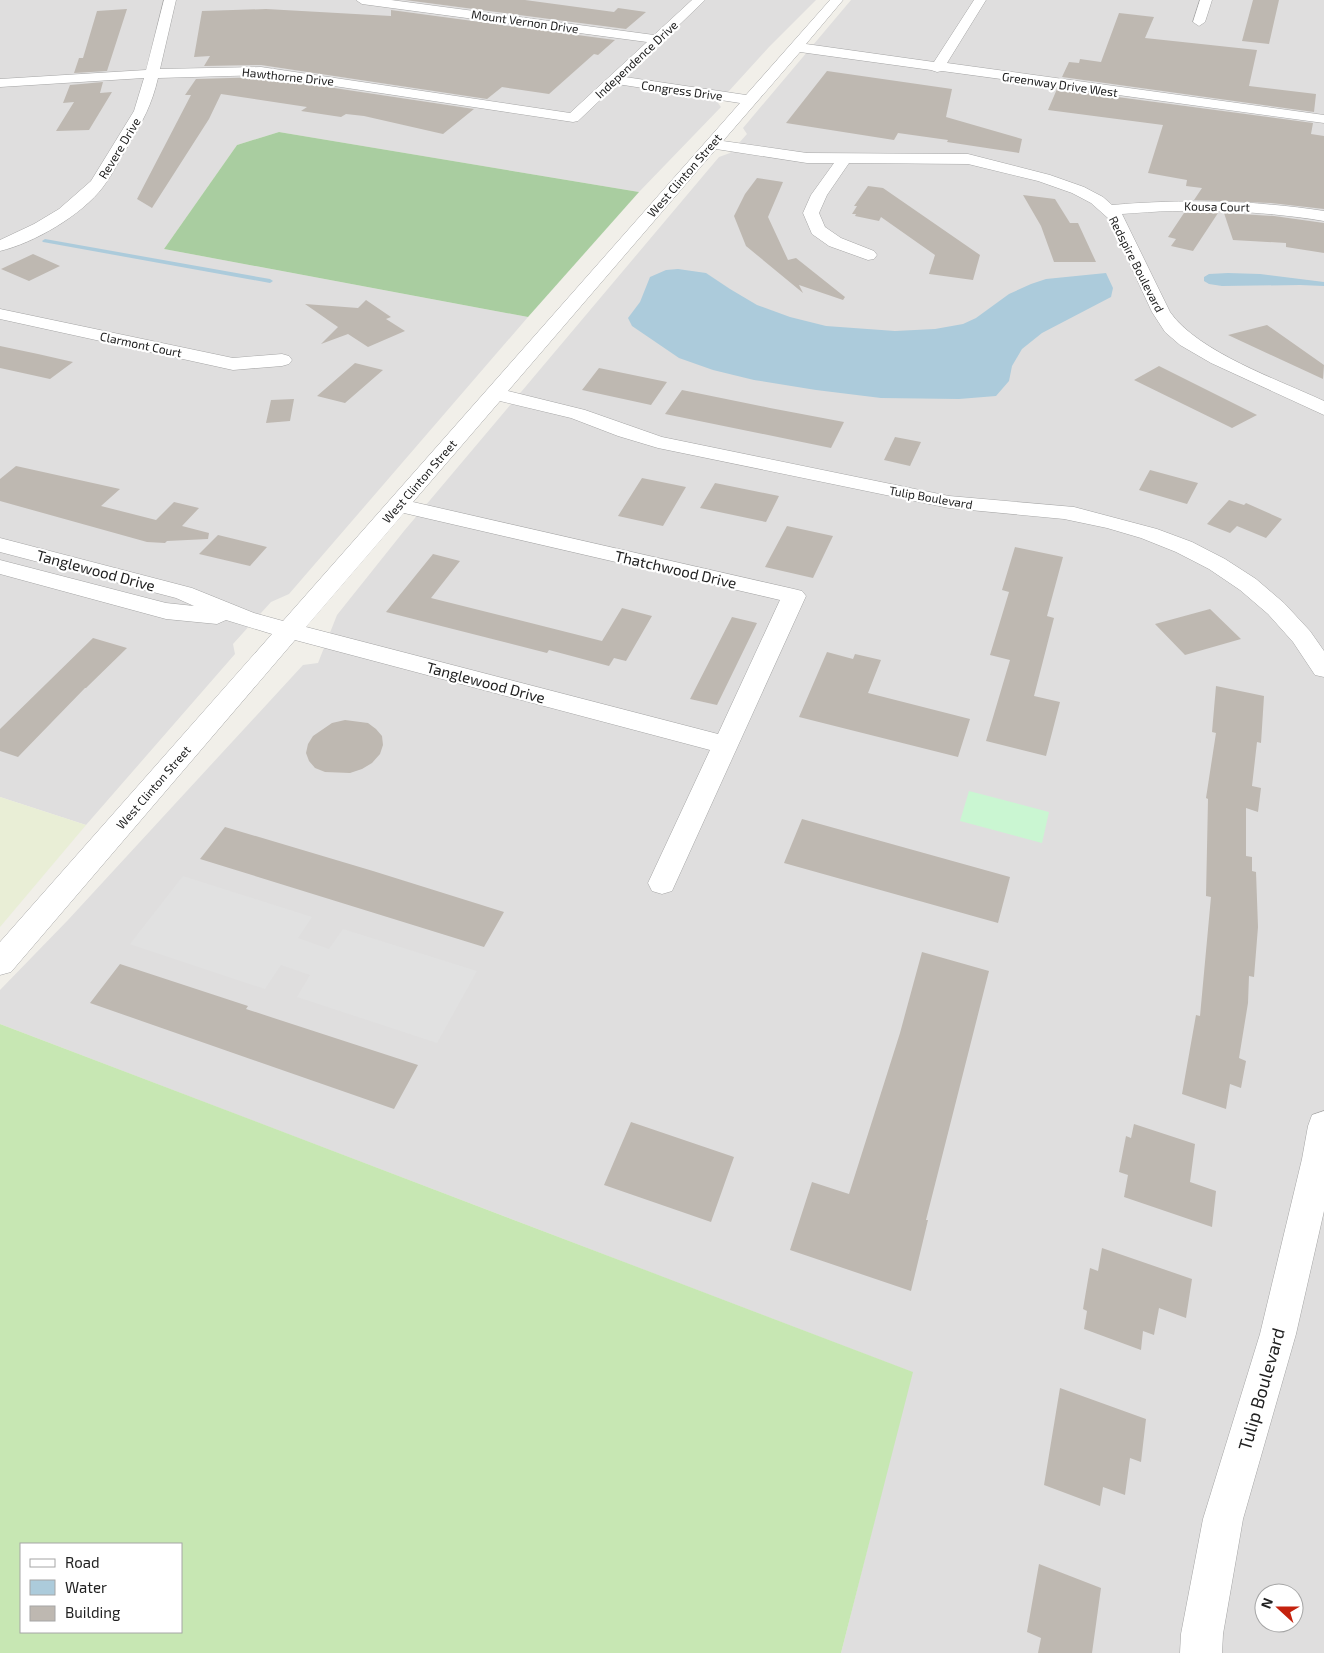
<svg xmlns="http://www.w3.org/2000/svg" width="1324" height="1653" font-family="'Exo 2',sans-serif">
	<rect width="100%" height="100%" fill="#f1efe9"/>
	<!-- residential -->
	<path fill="#dfdede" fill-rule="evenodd" d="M 0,0 L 816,0 L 769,47 L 718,103 L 721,107 L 639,192 L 279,132 L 237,145 L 164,249 L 528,317 L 289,594 L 271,602 L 233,644 L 235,654 L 86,825 L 0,797 Z
		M 851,0 L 1324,0 L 1324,1653 L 841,1653 L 912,1372 L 0,1024 L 0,990 L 68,920 L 303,665 L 318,663 L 337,615 L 404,531 L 719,157 L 730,153 L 747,134 L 743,128 ZM 1264,1593 L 1294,1593 L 1294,1623 L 1264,1623 Z"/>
	<!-- farmland -->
	<path fill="#e9eed6" d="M 0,797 L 86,825 L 0,927 Z"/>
	<!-- grass -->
	<path fill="#c7e7b3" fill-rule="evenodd" d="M 0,1024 L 913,1372 L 841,1653 L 0,1653 ZM 21,1544 L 181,1544 L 181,1632 L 21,1632 Z"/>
	<!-- forest -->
	<path fill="#a9cda0" d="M 279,132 L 639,192 L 528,317 L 164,249 L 237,145 Z"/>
	<!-- park -->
	<path fill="#caf6d2" d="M 969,791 L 1049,812 L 1042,843 L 960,821 Z"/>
	<!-- parking -->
	<path fill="#e1e1e1" d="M 183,876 L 312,917 L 298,938 L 329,949 L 343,929 L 477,971 L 437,1043 L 297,997 L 310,975 L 281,965 L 265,989 L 130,944 Z"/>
	<!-- water -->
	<path fill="#accbdb" d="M 678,269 L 706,273 L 730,289 L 757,305 L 790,317 L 826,326 L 895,331 L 935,329 L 963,324 L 976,318 L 1009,294 L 1031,284 L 1046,279 L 1106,273 L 1113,288 L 1111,297 L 1042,333 L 1022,349 L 1012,366 L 1009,381 L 996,396 L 959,399 L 881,398 L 816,390 L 754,380 L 713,370 L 679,358 L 632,326 L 628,318 L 640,302 L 650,277 L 666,270 Z
		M 1228,273 L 1260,274 L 1324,282 L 1324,286 L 1300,285 L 1222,286 L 1209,284 L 1204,281 L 1204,277 L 1209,274 Z"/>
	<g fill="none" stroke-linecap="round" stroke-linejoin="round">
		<!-- stream -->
		<path fill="#accbdb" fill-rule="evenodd" d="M 45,239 L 270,279 L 273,281 L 270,283 L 43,242 L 42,241 Z"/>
	</g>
	<!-- building -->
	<path fill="#beb8b1" d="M 405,0 L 525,0 L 614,12 L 618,8 L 646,12 L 626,29 Z
		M 1253,0 L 1279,0 L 1269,44 L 1242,41 Z
		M 127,9 L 107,71 L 74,73 L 79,58 L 83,58 L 97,11 Z
		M 266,9 L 391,16 L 391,10 L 615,40 L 598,55 L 594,54 L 549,94 L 502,87 L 487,99 L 261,65 L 204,66 L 210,56 L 194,57 L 202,11 Z
		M 1119,13 L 1154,17 L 1145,38 L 1257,50 L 1249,86 L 1316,94 L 1314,112 L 1062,77 L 1069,62 L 1079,63 L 1080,59 L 1101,62 Z
		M 827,71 L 952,89 L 946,117 L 1022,139 L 1019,153 L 947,142 L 948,140 L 898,133 L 894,140 L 786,123 Z
		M 261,77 L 474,109 L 443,134 L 364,116 L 346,114 L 341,117 L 301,111 L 307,107 L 221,94 L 209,119 L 152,208 L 137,199 L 191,95 L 185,95 L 196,79 Z
		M 103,82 L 100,93 L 112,92 L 89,130 L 56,131 L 74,102 L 63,103 L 70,85 Z
		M 1057,89 L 1313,123 L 1311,134 L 1324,136 L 1324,209 L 1271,203 L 1194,200 L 1202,188 L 1186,186 L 1187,180 L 1148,173 L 1163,125 L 1048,110 Z
		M 757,178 L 783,182 L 768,217 L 788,260 L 796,258 L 845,297 L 843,300 L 799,285 L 803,293 L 746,246 L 734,216 L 745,194 Z
		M 868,186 L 883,188 L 980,255 L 973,280 L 929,274 L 935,255 L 881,217 L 879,221 L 855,216 L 856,214 L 852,214 L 857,206 L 854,206 Z
		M 1023,195 L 1055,199 L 1070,223 L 1078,223 L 1096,262 L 1054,262 L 1041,226 Z
		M 1184,213 L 1218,213 L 1193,251 L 1171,246 L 1176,239 L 1168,237 Z
		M 1224,213 L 1274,216 L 1324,223 L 1324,253 L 1286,247 L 1286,243 L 1233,240 Z
		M 33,254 L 60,266 L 29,281 L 1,269 Z
		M 366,300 L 391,317 L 386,319 L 405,331 L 368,347 L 348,334 L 321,344 L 338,327 L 305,304 L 358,308 Z
		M 1267,325 L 1324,365 L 1323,379 L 1228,335 Z
		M 0,346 L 38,354 L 73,362 L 50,379 L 0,368 Z
		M 355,363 L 383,370 L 345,403 L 317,396 Z
		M 1159,366 L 1257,415 L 1232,428 L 1134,380 Z
		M 599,368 L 667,382 L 651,405 L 582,390 Z
		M 682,390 L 770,408 L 844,422 L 831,448 L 665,414 Z
		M 294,399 L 290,421 L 266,423 L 271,400 Z
		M 895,437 L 921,442 L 910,466 L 884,460 Z
		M 16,466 L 120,489 L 101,506 L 156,520 L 174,502 L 199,508 L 182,526 L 209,533 L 208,539 L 167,541 L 165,543 L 147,542 L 0,501 L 0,479 Z
		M 1150,470 L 1198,483 L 1187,504 L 1139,490 Z
		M 642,478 L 686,487 L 663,526 L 618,516 Z
		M 715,483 L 779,496 L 766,522 L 700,508 Z
		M 1229,500 L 1244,505 L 1246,503 L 1282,519 L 1266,538 L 1237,526 L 1230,533 L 1207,524 Z
		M 787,526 L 833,536 L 813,578 L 765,567 Z
		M 218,535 L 267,547 L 250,566 L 199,554 Z
		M 1015,547 L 1063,557 L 1047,616 L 1054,618 L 1034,696 L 1060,702 L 1046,756 L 986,741 L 1010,660 L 990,655 L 1009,592 L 1002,590 Z
		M 433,554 L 460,561 L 431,598 L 602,641 L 622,608 L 652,616 L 626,661 L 614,658 L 609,666 L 549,650 L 547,653 L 386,612 Z
		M 1210,609 L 1241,639 L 1185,655 L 1155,624 Z
		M 732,617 L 757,623 L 717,705 L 690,699 Z
		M 93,638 L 127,648 L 86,688 L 85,688 L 18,757 L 0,751 L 0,729 Z
		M 827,652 L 853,659 L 855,654 L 881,660 L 868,693 L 970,719 L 958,757 L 799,717 Z
		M 1216,686 L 1264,696 L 1261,743 L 1257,742 L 1252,786 L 1261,788 L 1258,812 L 1246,808 L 1246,856 L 1252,857 L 1252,871 L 1256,872 L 1258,927 L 1254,977 L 1249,976 L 1248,1003 L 1239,1058 L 1246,1061 L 1241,1088 L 1230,1084 L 1226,1109 L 1182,1094 L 1196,1015 L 1200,1016 L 1211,897 L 1206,896 L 1208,799 L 1206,798 L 1216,733 L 1212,732 Z
		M 345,720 L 368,723 L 376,729 L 382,736 L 383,745 L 380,754 L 372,763 L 362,769 L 350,773 L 325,772 L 315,768 L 309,761 L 306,753 L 308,744 L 313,736 L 332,723 Z
		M 802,819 L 1010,877 L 998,923 L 784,863 Z
		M 225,827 L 373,871 L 504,912 L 484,947 L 200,859 Z
		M 922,952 L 989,971 L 926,1220 L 928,1220 L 911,1291 L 790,1250 L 812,1182 L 849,1194 L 900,1033 Z
		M 120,964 L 248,1006 L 246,1009 L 418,1065 L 394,1109 L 90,1003 Z
		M 631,1122 L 734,1157 L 711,1222 L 604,1185 Z
		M 1134,1124 L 1195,1144 L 1190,1182 L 1216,1191 L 1212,1227 L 1124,1197 L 1128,1175 L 1119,1172 L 1126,1136 L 1131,1138 Z
		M 1102,1248 L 1192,1279 L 1186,1318 L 1159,1308 L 1154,1335 L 1143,1331 L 1141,1350 L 1084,1329 L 1087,1311 L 1083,1309 L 1090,1268 L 1098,1271 Z
		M 1060,1388 L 1146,1419 L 1141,1462 L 1130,1458 L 1125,1495 L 1103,1487 L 1100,1506 L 1044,1485 Z
		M 1039,1564 L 1101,1588 L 1092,1653 L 1038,1653 L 1041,1638 L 1027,1632 Z"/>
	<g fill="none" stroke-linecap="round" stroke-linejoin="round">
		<!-- minor casing -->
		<g stroke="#a5a5a5" stroke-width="1">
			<path id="minor" d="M 164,0 L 176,0 L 160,69 L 261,67 L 570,113 L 647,42 L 362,4 L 356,0 L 391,0 L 654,35 L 692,0 L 705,0 L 625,77 L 746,95 L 830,0 L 843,0 L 806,44 L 934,62 L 974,0 L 986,0 L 947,63 L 1324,115 L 1324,123 L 942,71 L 937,72 L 931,70 L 800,52 L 723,141 L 807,153 L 968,154 L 1050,175 L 1084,187 L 1103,197 L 1112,205 C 1183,199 1253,200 1324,211 L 1324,221 C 1257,210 1190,208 1122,214 L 1170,312 C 1198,352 1279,380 1324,401 L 1324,415 L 1211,363 L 1180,345 L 1165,332 L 1152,312 L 1109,219 L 1091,203 L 1072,193 L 1038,181 L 968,164 L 849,163 L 827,195 L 819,213 L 825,227 L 841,238 L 874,251 L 877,255 L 874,259 L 868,260 L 829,246 L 812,234 L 803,213 L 811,195 L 834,163 L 807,163 L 716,149 L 508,391 L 585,410 L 662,437 L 949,496 L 1074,507 L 1157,529 L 1192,542 L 1225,559 L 1256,579 L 1284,603 L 1310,631 L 1324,651 L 1324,677 L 1315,675 L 1293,642 L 1268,614 L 1240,590 L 1209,569 L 1176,552 L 1141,538 L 1107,528 L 1064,519 L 949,508 L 658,448 L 618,436 L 571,418 L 500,401 L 413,502 L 794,589 L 802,591 L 806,596 L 672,891 L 662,894 L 652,891 L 648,883 L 710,750 L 295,640 L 11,972 L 0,975 L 0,942 L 272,634 L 226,620 L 217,624 L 166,619 L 0,574 L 0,560 L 166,603 L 194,606 L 176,598 L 0,552 L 0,538 L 192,588 L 254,613 L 283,621 L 740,103 L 617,84 L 578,121 L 573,122 L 261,75 L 158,78 C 152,104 143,121 129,144 C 120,158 113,174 103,187 C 82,215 34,243 0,251 L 0,240 L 34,224 L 59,209 L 91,181 L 134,111 L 144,78 L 0,87 L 0,79 L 146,70 ZM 404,513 L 780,600 L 718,734 L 306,627 Z
				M 1200,0 L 1212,0 L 1205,22 L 1199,26 L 1193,22 Z
				M 0,309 L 233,358 L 282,354 L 289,356 L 292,360 L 289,364 L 282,366 L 233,370 L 0,319 Z
				M 1324,1111 L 1324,1211 L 1296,1334 L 1243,1519 L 1223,1634 L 1222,1653 L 1180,1653 L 1181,1634 L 1203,1519 L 1260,1334 L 1302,1159 L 1308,1126 L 1312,1115 Z"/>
		</g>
		<!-- minor -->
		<use href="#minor" fill="#fff" fill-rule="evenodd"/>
	</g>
	<g text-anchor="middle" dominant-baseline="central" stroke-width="4.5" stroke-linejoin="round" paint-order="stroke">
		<!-- far-street labels -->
		<g font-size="12" fill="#212121" stroke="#fff">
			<text transform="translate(525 21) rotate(8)">Mount Vernon Drive</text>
			<text transform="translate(636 59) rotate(-43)">Independence Drive</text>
			<text transform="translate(288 76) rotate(6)">Hawthorne Drive</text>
			<text transform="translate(1060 84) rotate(8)">Greenway Drive West</text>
			<text transform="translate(682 90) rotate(8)">Congress Drive</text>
			<text transform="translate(119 148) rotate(-59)">Revere Drive</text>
			<text transform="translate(684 175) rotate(-49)">West Clinton Street</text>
			<text transform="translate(1217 206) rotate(1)">Kousa Court</text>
			<text transform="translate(1137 264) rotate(63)">Redspire Boulevard</text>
			<text transform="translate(141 344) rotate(12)">Clarmont Court</text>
			<text transform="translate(419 481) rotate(-49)">West Clinton Street</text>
			<text transform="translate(931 497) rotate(10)">Tulip Boulevard</text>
			<text transform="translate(153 787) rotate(-49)">West Clinton Street</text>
		</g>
		<!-- street labels -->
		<g font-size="15" fill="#212121" stroke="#fff">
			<text transform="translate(676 569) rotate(13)">Thatchwood Drive</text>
			<text transform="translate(96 570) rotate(15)">Tanglewood Drive</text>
			<text transform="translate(486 682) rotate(15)">Tanglewood Drive</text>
		</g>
		<!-- near-street labels -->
		<g font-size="18" fill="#212121" stroke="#fff">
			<text transform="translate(1261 1389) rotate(-74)">Tulip Boulevard</text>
		</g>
	</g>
	<!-- legend -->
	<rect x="20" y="1543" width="162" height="90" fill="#ffffff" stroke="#a6a6a6"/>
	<rect x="30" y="1559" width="25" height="8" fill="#ffffff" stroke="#a6a6a6"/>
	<text x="65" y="1568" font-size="15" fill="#212121">Road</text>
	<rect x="30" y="1580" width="25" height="15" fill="#accbdb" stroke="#a6a6a6"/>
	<text x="65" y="1593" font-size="15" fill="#212121">Water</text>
	<rect x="30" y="1606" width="25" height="15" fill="#beb8b1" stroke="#a6a6a6"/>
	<text x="65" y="1618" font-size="15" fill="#212121">Building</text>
	<!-- north arrow -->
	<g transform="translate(1279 1608) rotate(291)"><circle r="24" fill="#ffffff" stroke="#a6a6a6"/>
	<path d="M0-4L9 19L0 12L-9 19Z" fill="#c4220e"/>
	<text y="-8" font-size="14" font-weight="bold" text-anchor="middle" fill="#212121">N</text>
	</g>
</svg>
